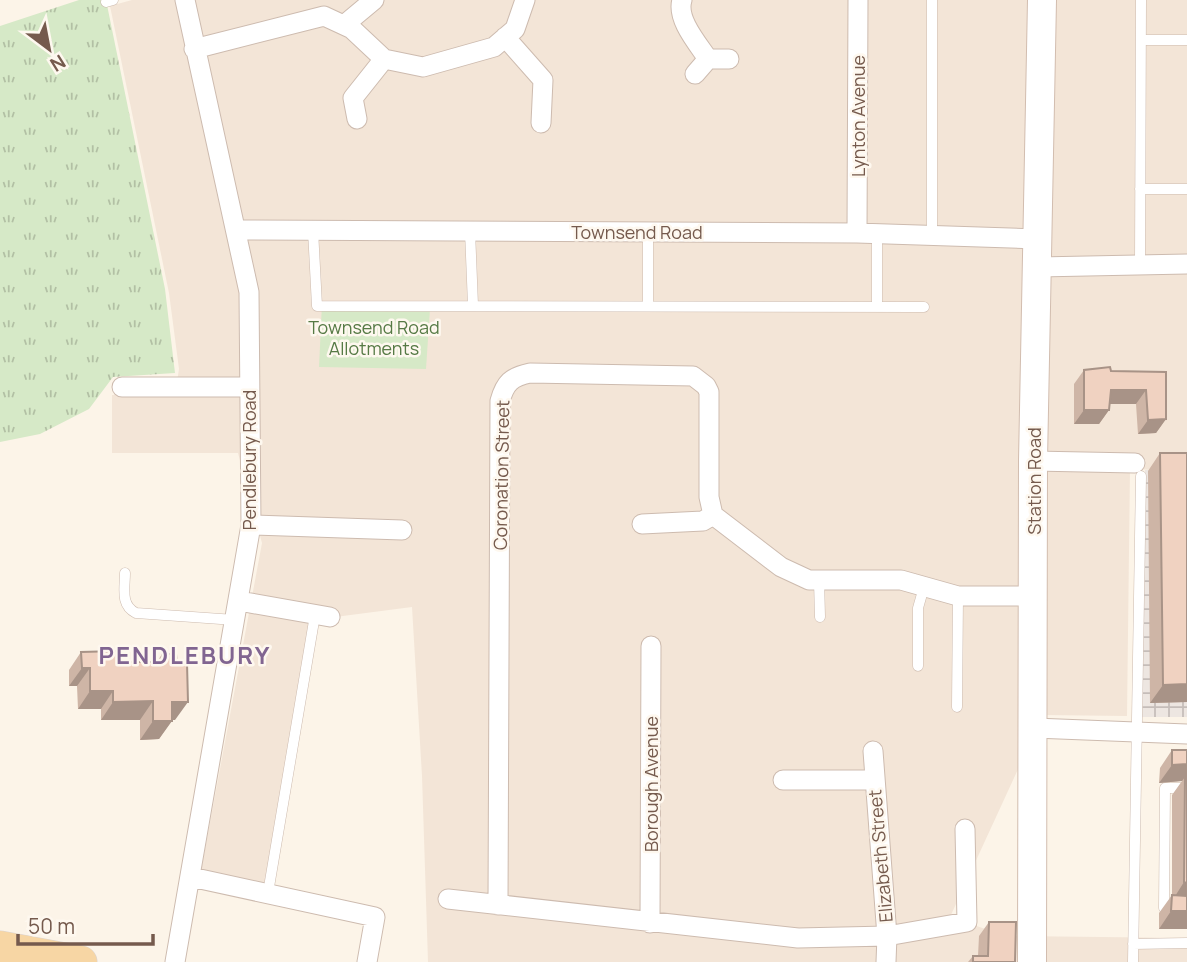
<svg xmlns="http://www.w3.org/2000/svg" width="1187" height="962" font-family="Manrope,sans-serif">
	<defs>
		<pattern id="industrial-grid" width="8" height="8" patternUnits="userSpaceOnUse" patternTransform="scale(1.75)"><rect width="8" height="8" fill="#ede6e1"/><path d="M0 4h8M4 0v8" fill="none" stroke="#c5bdb9"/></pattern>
		<pattern id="park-tufts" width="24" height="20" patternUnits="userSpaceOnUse" patternTransform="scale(1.75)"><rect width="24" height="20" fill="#d6e9c7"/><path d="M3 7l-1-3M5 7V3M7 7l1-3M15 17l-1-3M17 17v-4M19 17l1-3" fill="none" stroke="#b2c0a4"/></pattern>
	</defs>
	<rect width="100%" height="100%" fill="#fcf4e8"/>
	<!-- residential -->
	<path fill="#f3e5d7" d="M 132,0 L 1187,0 L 1187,471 L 1130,469 L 1127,716 L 1043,715 L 950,917 L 1006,936 L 1187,938 L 1187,962 L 428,962 L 422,776 L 412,607 L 312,620 L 266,883 L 201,871 L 262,543 L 238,453 L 112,453 L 112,395 L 175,394 L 179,369 L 169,293 L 110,6 Z"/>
	<!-- industrial -->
	<path fill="url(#industrial-grid)" d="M 1145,470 L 1187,471 L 1187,717 L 1142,717 Z"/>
	<!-- green -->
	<path fill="#d6e9c7" d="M 322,303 L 430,309 L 426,369 L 319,367 Z"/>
	<!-- park -->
	<path fill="url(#park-tufts)" d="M 79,0 L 106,0 L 165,289 L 175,373 L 113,377 L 89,409 L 40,434 L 0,442 L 0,26 Z"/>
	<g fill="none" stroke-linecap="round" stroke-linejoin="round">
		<!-- lane casing -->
		<g stroke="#cdbbaf" stroke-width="11">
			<path id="lane" d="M 932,0 L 932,234
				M 106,2 L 113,0
				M 1141,40 L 1187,40
				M 1140,189 L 1187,189
				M 313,230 L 317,306 L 924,307
				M 470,231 L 473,305
				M 877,233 L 877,307
				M 1140,265 L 1141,0
				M 648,304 L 648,232
				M 125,573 C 125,588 120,605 136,613 L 235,620
				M 819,580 L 820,617
				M 918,666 L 918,608 L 924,587
				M 957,707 L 958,596
				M 1187,788 L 1165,788 L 1164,908 L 1187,908
				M 268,893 L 315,615
				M 1133,944 L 1187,943
				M 1133,962 L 1141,476"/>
		</g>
		<!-- street casing -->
		<g stroke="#cdbbaf" stroke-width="21">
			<path id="street" d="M 682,0 C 676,19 698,44 708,59 L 729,59
				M 344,25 L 374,0
				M 505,37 L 543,80 L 541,123
				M 194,49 L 324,16 L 352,29 L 384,59 L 423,67 L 494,47 L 515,29 L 525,0
				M 695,74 L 708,59
				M 357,119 L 353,98 L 384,59
				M 237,230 L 857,233 L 1037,239
				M 857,233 L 858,0
				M 1038,267 L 1187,264
				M 122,387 L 249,387
				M 1033,461 L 1135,463
				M 713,515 L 781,567 L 809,580 L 901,580 L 958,596 L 1033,596
				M 642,524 L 703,521 L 713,515
				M 251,525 L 402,530
				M 239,601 L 330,617
				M 1034,728 L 1187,734
				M 873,751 L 887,936 L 886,962
				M 783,780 L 874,780
				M 191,877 L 375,917 L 367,962
				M 448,899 L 798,938 L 887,936 L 967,922 L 965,829
				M 498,905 L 500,401 C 505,383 511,377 530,373 L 693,376 L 706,386 L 709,392 L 709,497 L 713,515
				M 650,923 L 651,646
				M 175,962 L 251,525 L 249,292 L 185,0"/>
		</g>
		<!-- secondary casing -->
		<g stroke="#d2bdaf" stroke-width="30">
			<path id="secondary" d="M 1032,962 L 1033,461 L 1042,0"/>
		</g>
		<!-- primary casing -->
		<g stroke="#dbd4d1" stroke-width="33">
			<path id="primary" d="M 0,947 L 81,962"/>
		</g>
		<!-- lane -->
		<use href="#lane" stroke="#fff" stroke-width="10"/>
		<!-- street -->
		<use href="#street" stroke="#fff" stroke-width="19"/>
		<!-- secondary -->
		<use href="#secondary" stroke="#fff" stroke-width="28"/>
		<!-- primary -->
		<use href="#primary" stroke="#f7d6a4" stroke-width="32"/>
	</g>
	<!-- wall -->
	<path fill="#ceb5a6" d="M 1084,370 L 1166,372 L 1166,419 L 1156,433 L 1138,434 L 1136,404 L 1110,404 L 1109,410 L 1099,424 L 1074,424 L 1074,384 Z
		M 1160,453 L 1187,453 L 1187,702 L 1150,703 L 1148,471 Z
		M 81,652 L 117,662 L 157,662 L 162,654 L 175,720 L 172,720 L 159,739 L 140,740 L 140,720 L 101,720 L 101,709 L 78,709 L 77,686 L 69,686 L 69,670 Z
		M 1172,750 L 1187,750 L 1187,929 L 1159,929 L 1159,913 L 1172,895 L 1172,795 L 1182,781 L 1159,783 L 1160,768 Z
		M 989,922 L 1015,962 L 968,962 L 973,956 L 978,956 L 979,936 Z"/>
	<!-- shaded-wall -->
	<path fill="#a89387" d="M 1111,390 L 1146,390 L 1136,404 L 1101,404 Z
		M 1084,410 L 1109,410 L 1099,424 L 1074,424 Z
		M 1166,419 L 1156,433 L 1138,434 L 1148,420 Z
		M 82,668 L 90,668 L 77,686 L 69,686 Z
		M 1187,684 L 1187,702 L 1150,703 L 1163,685 Z
		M 90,691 L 113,691 L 101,709 L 78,709 Z
		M 153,701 L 140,720 L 101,720 L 113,702 Z
		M 172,702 L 188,702 L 175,720 L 159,720 Z
		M 153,721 L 172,721 L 159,739 L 140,740 Z
		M 1187,764 L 1187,781 L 1185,777 L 1182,781 L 1159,783 L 1172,765 Z
		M 1184,882 L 1187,883 L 1187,901 L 1172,901 Z
		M 1171,911 L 1187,911 L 1187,929 L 1159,929 Z"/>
	<!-- building -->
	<path fill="#f0d2c1" stroke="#a89387" stroke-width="2" d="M 1110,367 L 1111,371 L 1166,372 L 1166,419 L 1148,420 L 1146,390 L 1111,390 L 1109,410 L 1084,410 L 1084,370 Z
		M 1160,453 L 1187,453 L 1187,684 L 1163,685 Z
		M 117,651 L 117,662 L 162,662 L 162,654 L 176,654 L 177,664 L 187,663 L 188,702 L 172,702 L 172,721 L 153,721 L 153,701 L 113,702 L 113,691 L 90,691 L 90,668 L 82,668 L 81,652 Z
		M 1172,750 L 1187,750 L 1187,764 L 1172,765 Z
		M 1185,777 L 1187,777 L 1187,883 L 1184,882 Z
		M 1172,895 L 1187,896 L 1187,911 L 1171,911 Z
		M 989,922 L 1016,922 L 1015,962 L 973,962 L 973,956 L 988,956 Z"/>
	<g text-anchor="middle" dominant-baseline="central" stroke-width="5" stroke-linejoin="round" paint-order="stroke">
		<!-- street labels -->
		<g font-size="18" fill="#755a4d" stroke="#fef8ef">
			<text transform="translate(858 116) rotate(-90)">Lynton Avenue</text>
			<text x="637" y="232">Townsend Road</text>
			<text transform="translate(249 460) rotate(-90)">Pendlebury Road</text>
			<text transform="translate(501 475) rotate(-89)">Coronation Street</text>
			<text transform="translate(1034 481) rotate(-90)">Station Road</text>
			<text transform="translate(651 784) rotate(-90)">Borough Avenue</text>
			<text transform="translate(880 856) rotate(-95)">Elizabeth Street</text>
		</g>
		<!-- park labels -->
		<g font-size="18" fill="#567a45" stroke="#fef8ef">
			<text x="374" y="327">Townsend Road<tspan x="374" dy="21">Allotments</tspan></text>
		</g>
		<!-- district labels -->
		<g font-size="24" font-weight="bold" letter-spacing="2" fill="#816591" stroke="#fef8ef">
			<text x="185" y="654">PENDLEBURY</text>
		</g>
	</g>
	<!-- north arrow -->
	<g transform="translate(49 49) rotate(148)" stroke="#fef8ef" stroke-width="5" paint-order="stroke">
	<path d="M0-5L12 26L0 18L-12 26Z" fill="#755a4d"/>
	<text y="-10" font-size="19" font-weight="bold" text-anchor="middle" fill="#755a4d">N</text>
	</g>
	<!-- scale -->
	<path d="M18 934v10h135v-10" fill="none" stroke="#755a4d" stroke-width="3.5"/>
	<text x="28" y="934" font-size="21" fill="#755a4d" stroke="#fef8ef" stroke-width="5" paint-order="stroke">50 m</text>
</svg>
